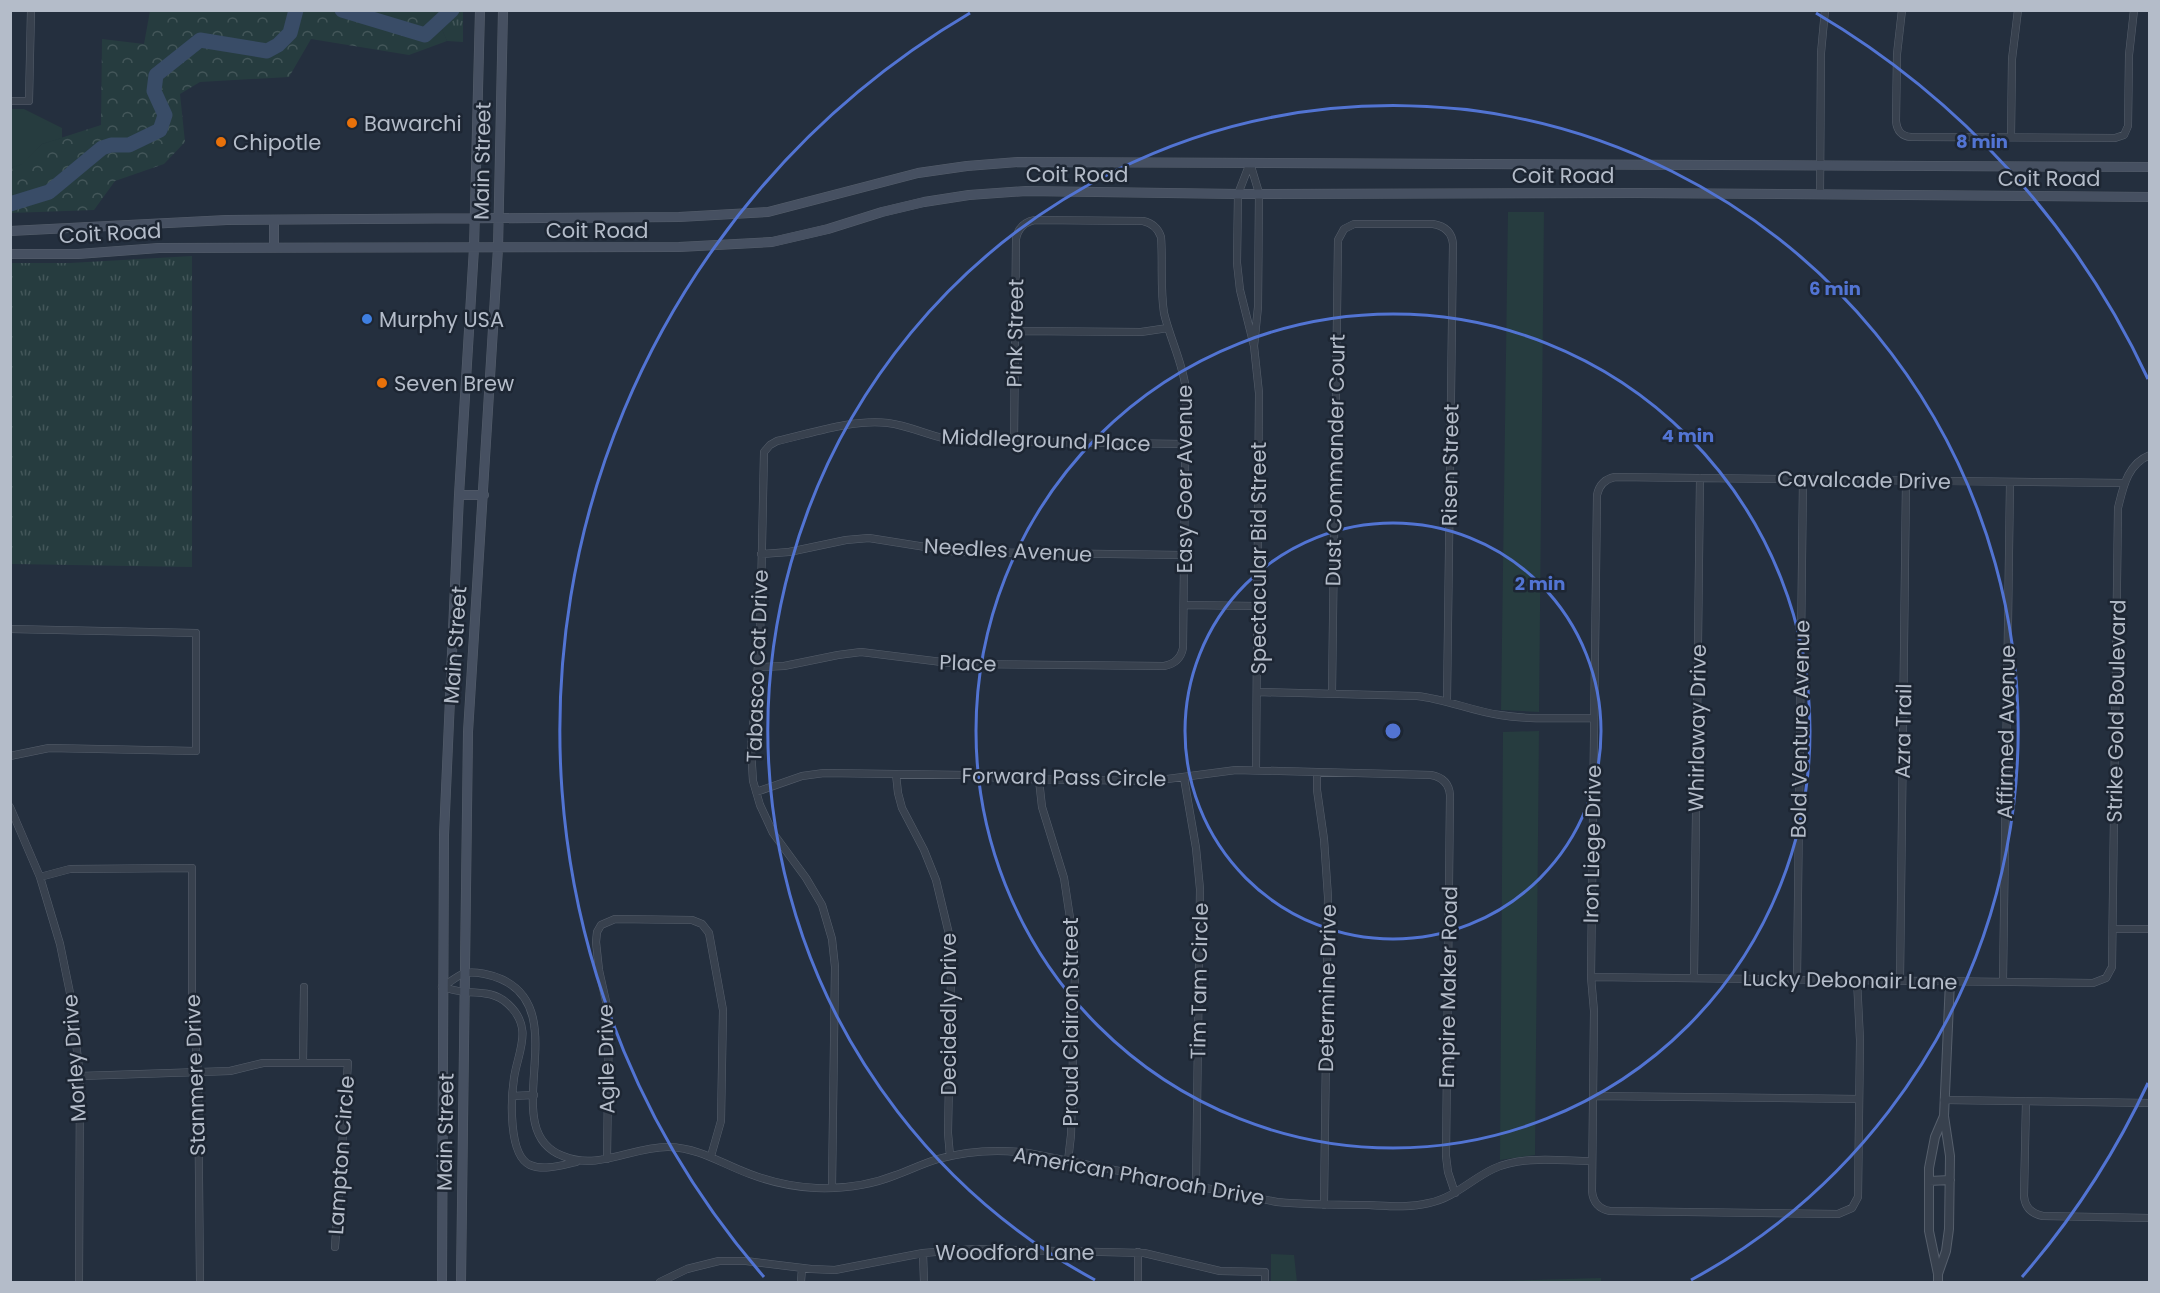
<svg xmlns="http://www.w3.org/2000/svg" width="2160" height="1293" font-family="Poppins,sans-serif">
	<defs>
		<pattern id="grass-tufts" width="24" height="20" patternUnits="userSpaceOnUse" patternTransform="scale(1.5)"><rect width="24" height="20" fill="#263c3f"/><path d="M3 7l-1-3M5 7V3M7 7l1-3M15 17l-1-3M17 17v-4M19 17l1-3" fill="none" stroke="#435659"/></pattern>
		<pattern id="forest-crowns" width="20" height="18" patternUnits="userSpaceOnUse" patternTransform="scale(1.5)"><rect width="20" height="18" fill="#263c3f"/><path d="M2 6a3 3 0 1 1 6 0M12 15a3 3 0 1 1 6 0" fill="none" stroke="#435659"/></pattern>
	</defs>
	<rect width="100%" height="100%" fill="#242f3e"/>
	<!-- grass -->
	<path fill="url(#grass-tufts)" d="M 434,11 L 463,11 L 463,42 L 447,41 Z
		M 192,256 L 192,567 L 11,564 L 11,263 L 70,263 Z"/>
	<!-- forest -->
	<path fill="url(#forest-crowns)" d="M 150,11 L 434,11 L 447,41 L 409,55 L 311,39 L 289,77 L 200,82 L 180,94 L 185,142 L 164,164 L 115,181 L 94,210 L 11,213 L 11,168 L 22,163 L 42,144 L 101,125 L 102,39 L 144,44 Z"/>
	<!-- green -->
	<path fill="#263c3f" d="M 11,109 L 24,109 L 62,128 L 62,138 L 42,144 L 22,164 L 11,168 Z
		M 1508,212 L 1544,212 L 1539,712 L 1501,710 Z
		M 1539,731 L 1535,1155 L 1500,1160 L 1503,732 Z
		M 1271,1254 L 1294,1255 L 1297,1282 L 1271,1282 Z
		M 1601,1278 L 1601,1282 L 1468,1282 Z"/>
	<g fill="none" stroke-linecap="round" stroke-linejoin="round">
		<!-- river -->
		<path stroke="#394c67" stroke-width="15" d="M 342,10 L 425,35 L 452,10
			M 10,204 L 49,192 L 102,148 L 111,145 L 129,145 L 160,130 L 165,115 L 154,91 L 156,75 L 200,40 L 267,51 L 278,45 L 290,33 L 296,10"/>
		<!-- minor casing -->
		<g stroke="#565f6c" stroke-width="8">
			<path id="minor" d="M 1902,10 L 1897,54 L 1896,121 C 1897,131 1901,136 1911,137 L 2115,138 L 2124,135 L 2128,126 L 2129,55 L 2134,10
				M 10,101 L 29,101 L 31,10
				M 2011,137 L 2012,59 L 2018,10
				M 1250,163 L 1259,193 L 1258,307 L 1254,346 L 1240,290 L 1237,263 L 1238,194 Z
				M 1820,194 L 1821,53 L 1825,10
				M 1015,331 L 1141,332 L 1168,328
				M 1254,346 L 1259,393 L 1256,770
				M 761,554 L 789,552 L 846,540 L 869,538 L 957,552 L 1184,555
				M 1184,605 L 1258,606
				M 10,629 L 196,633 L 196,751 L 49,748 L 10,756
				M 759,667 L 784,666 L 838,655 L 861,652 L 958,664 L 1164,666 C 1175,664 1181,658 1183,648 L 1186,390 C 1183,363 1170,339 1164,313 C 1160,287 1163,262 1161,237 C 1158,228 1152,223 1143,221 L 1035,220 C 1024,222 1018,228 1016,239 L 1014,442
				M 1257,692 L 1417,696 C 1446,699 1471,711 1500,715 C 1530,720 1563,718 1594,718
				M 1332,694 L 1338,240 L 1344,229 L 1354,224 L 1433,224 C 1445,226 1452,233 1453,244 L 1447,701
				M 1317,772 L 1317,790 L 1324,839 L 1328,897 L 1324,1205
				M 896,774 L 898,793 L 902,808 L 924,850 L 936,880 L 949,934 L 951,976 L 948,1133 L 950,1156
				M 1184,778 L 1196,848 L 1200,889 L 1196,1185
				M 1039,780 L 1042,807 L 1064,878 L 1073,938 L 1075,971 L 1071,1135 L 1068,1161
				M 756,792 L 802,776 L 824,773 L 968,775 L 1009,779 L 1152,781 L 1236,770 L 1431,775 C 1442,777 1449,783 1450,795 L 1446,1156 L 1448,1172 L 1455,1193
				M 10,807 L 40,877 L 60,944 L 70,993 L 80,1076 L 79,1282
				M 40,877 L 70,869 L 192,868 L 192,1001 L 198,1073 L 200,1282
				M 2113,929 L 2150,929
				M 1591,977 L 2093,983 L 2106,978 L 2112,967 L 2118,508 C 2123,488 2127,464 2150,455
				M 1694,978 L 1700,478
				M 1797,979 L 1803,479
				M 1857,980 L 1860,1040 L 1858,1197 L 1852,1208 L 1838,1214 L 1610,1211 C 1599,1209 1593,1202 1592,1191 L 1594,1011 L 1591,977 L 1597,495 C 1599,485 1605,479 1615,477 L 2124,483
				M 1900,981 L 1906,481
				M 2003,982 L 2010,482
				M 442,987 C 449,983 458,975 465,973 C 476,971 492,975 501,979 C 576,1012 494,1130 563,1156 C 599,1171 633,1146 669,1147 C 700,1148 722,1164 750,1174 C 771,1182 794,1187 816,1188 C 843,1189 871,1185 896,1175 C 910,1170 924,1163 938,1159 C 967,1151 998,1149 1028,1153 L 1277,1202 C 1308,1205 1338,1205 1369,1205 C 1389,1206 1409,1208 1429,1203 C 1454,1198 1470,1180 1493,1169 C 1523,1155 1560,1161 1592,1161
				M 442,987 C 449,989 457,991 465,992 C 481,993 495,992 508,1004 C 534,1028 518,1051 514,1078 C 511,1098 508,1155 530,1165 C 544,1171 562,1165 576,1162
				M 303,1063 L 304,987
				M 80,1076 L 230,1071 L 263,1063 L 348,1063 L 335,1247
				M 512,1096 L 534,1095
				M 1593,1096 L 1859,1099
				M 1944,1100 L 2150,1103
				M 2026,1101 L 2024,1196 C 2025,1208 2032,1214 2043,1216 L 2150,1218
				M 607,1159 L 609,1015 L 599,970 L 596,942 L 597,932 L 601,925 L 615,919 L 692,920 L 702,924 L 709,933 L 723,1010 L 721,1121 L 711,1156
				M 832,1188 L 835,967 L 832,939 L 822,905 L 806,878 L 773,833 L 760,805 L 753,781 L 751,749 L 760,641 L 764,452 L 770,445 L 777,441 C 813,433 852,419 888,423 C 912,426 933,438 957,441 L 1186,444
				M 923,1253 L 924,1282
				M 660,1282 L 687,1269 L 719,1261 L 746,1261 L 811,1269 L 835,1270 L 923,1253 L 974,1249 L 1144,1253 L 1220,1271 L 1265,1272 L 1265,1282
				M 801,1282 L 802,1268
				M 1138,1282 L 1138,1252"/>
		</g>
		<!-- tertiary casing -->
		<g stroke="#565f6c" stroke-width="10">
			<path id="tertiary" d="M 1929,1181 L 1950,1180
				M 1938,1274 L 1946,1251 L 1949,1229 L 1950,1156 L 1944,1116 L 1950,981
				M 1938,1282 L 1938,1274 L 1929,1231 L 1929,1168 L 1935,1137 L 1944,1116"/>
		</g>
		<!-- secondary casing -->
		<g stroke="#565f6c" stroke-width="10">
			<path id="secondary" d="M 274,220 L 274,247
				M 10,231 L 227,220 L 679,217 L 768,212 L 918,173 L 967,166 L 1018,162 L 2150,167
				M 10,254 L 78,254 L 159,248 L 679,247 L 772,242 L 828,229 L 882,212 L 924,202 L 969,195 L 1026,191 L 1238,194 L 1637,193 L 2150,197
				M 459,495 L 484,495
				M 442,1282 L 444,835 L 459,495 L 474,248 L 480,10
				M 461,1282 L 468,732 L 498,248 L 503,10"/>
		</g>
		<!-- minor -->
		<use href="#minor" stroke="#38414e" stroke-width="7"/>
		<!-- tertiary -->
		<use href="#tertiary" stroke="#38414e" stroke-width="8"/>
		<!-- secondary -->
		<use href="#secondary" stroke="#465061" stroke-width="9"/>
	</g>
	<!-- distance rings -->
	<g fill="none" stroke="#5274d3" stroke-width="3">
		<circle cx="1393" cy="731" r="208"/>
		<circle cx="1393" cy="731" r="417"/>
		<path d="M1095 1280A625 625 0 1 1 1691 1280"/>
		<path d="M2148 1083A833 833 0 0 1 2022 1277M764 1277A833 833 0 0 1 970 13M1816 13A833 833 0 0 1 2148 379"/>
	</g>
	<!-- markers -->
	<g fill="#e8710a" stroke="#1d2633" stroke-width="2">
		<circle cx="352" cy="123" r="6"/>
		<circle cx="221" cy="142" r="6"/>
		<circle cx="382" cy="383" r="6"/>
	</g>
	<circle fill="#3f7fe0" stroke="#1d2633" stroke-width="2" cx="367" cy="319" r="6"/>
	<g text-anchor="middle" dominant-baseline="central" stroke-width="5" stroke-linejoin="round" paint-order="stroke">
		<!-- poi labels -->
		<g font-size="21" fill="#b4bcc9" stroke="#1d2633" text-anchor="start">
			<text x="364" y="123">Bawarchi</text>
			<text x="233" y="142">Chipotle</text>
			<text x="379" y="319">Murphy USA</text>
			<text x="394" y="383">Seven Brew</text>
		</g>
		<!-- street labels -->
		<g font-size="21" fill="#b4bcc9" stroke="#1d2633">
			<text transform="translate(482 161) rotate(-89)">Main Street</text>
			<text x="1077" y="174">Coit Road</text>
			<text x="1563" y="175">Coit Road</text>
			<text x="2049" y="178">Coit Road</text>
			<text x="597" y="230">Coit Road</text>
			<text transform="translate(110 233) rotate(-3)">Coit Road</text>
			<text transform="translate(1015 333) rotate(-89)">Pink Street</text>
			<text transform="translate(1046 440) rotate(2)">Middleground Place</text>
			<text transform="translate(1335 460) rotate(-89)">Dust Commander Court</text>
			<text transform="translate(1450 465) rotate(-89)">Risen Street</text>
			<text transform="translate(1184 479) rotate(-90)">Easy Goer Avenue</text>
			<text transform="translate(1864 480) rotate(1)">Cavalcade Drive</text>
			<text transform="translate(1008 550) rotate(3)">Needles Avenue</text>
			<text transform="translate(1258 558) rotate(-90)">Spectacular Bid Street</text>
			<text transform="translate(455 645) rotate(-86)">Main Street</text>
			<text transform="translate(968 663) rotate(2)">Place</text>
			<text transform="translate(757 666) rotate(-88)">Tabasco Cat Drive</text>
			<text transform="translate(2116 711) rotate(-89)">Strike Gold Boulevard</text>
			<text transform="translate(1697 728) rotate(-89)">Whirlaway Drive</text>
			<text transform="translate(1800 729) rotate(-89)">Bold Venture Avenue</text>
			<text transform="translate(1903 731) rotate(-89)">Azra Trail</text>
			<text transform="translate(2006 732) rotate(-89)">Affirmed Avenue</text>
			<text transform="translate(1064 777) rotate(1)">Forward Pass Circle</text>
			<text transform="translate(1592 844) rotate(-89)">Iron Liege Drive</text>
			<text transform="translate(1850 980) rotate(1)">Lucky Debonair Lane</text>
			<text transform="translate(1199 981) rotate(-89)">Tim Tam Circle</text>
			<text transform="translate(1448 987) rotate(-89)">Empire Maker Road</text>
			<text transform="translate(1327 988) rotate(-89)">Determine Drive</text>
			<text transform="translate(948 1014) rotate(-90)">Decidedly Drive</text>
			<text transform="translate(1070 1022) rotate(-90)">Proud Clairon Street</text>
			<text transform="translate(74 1058) rotate(-94)">Morley Drive</text>
			<text transform="translate(606 1059) rotate(-91)">Agile Drive</text>
			<text transform="translate(195 1075) rotate(-92)">Stanmere Drive</text>
			<text transform="translate(445 1132) rotate(-89)">Main Street</text>
			<text transform="translate(341 1155) rotate(-86)">Lampton Circle</text>
			<text transform="translate(1139 1176) rotate(10)">American Pharoah Drive</text>
			<text x="1015" y="1252">Woodford Lane</text>
		</g>
	</g>
	<circle cx="1393" cy="731" r="9" fill="#5274d3" stroke="#1d2633" stroke-width="3"/>
	<g font-size="18" text-anchor="middle" font-weight="bold" fill="#5274d3" stroke="#1d2633" stroke-width="5" stroke-linejoin="round" paint-order="stroke">
		<text x="1982" y="148">8 min</text>
		<text x="1835" y="295">6 min</text>
		<text x="1688" y="442">4 min</text>
		<text x="1540" y="590">2 min</text>
	</g>
	<!-- border -->
	<rect width="2160" height="1293" fill="none" stroke="#b4bcc9" stroke-width="24"/>
</svg>
